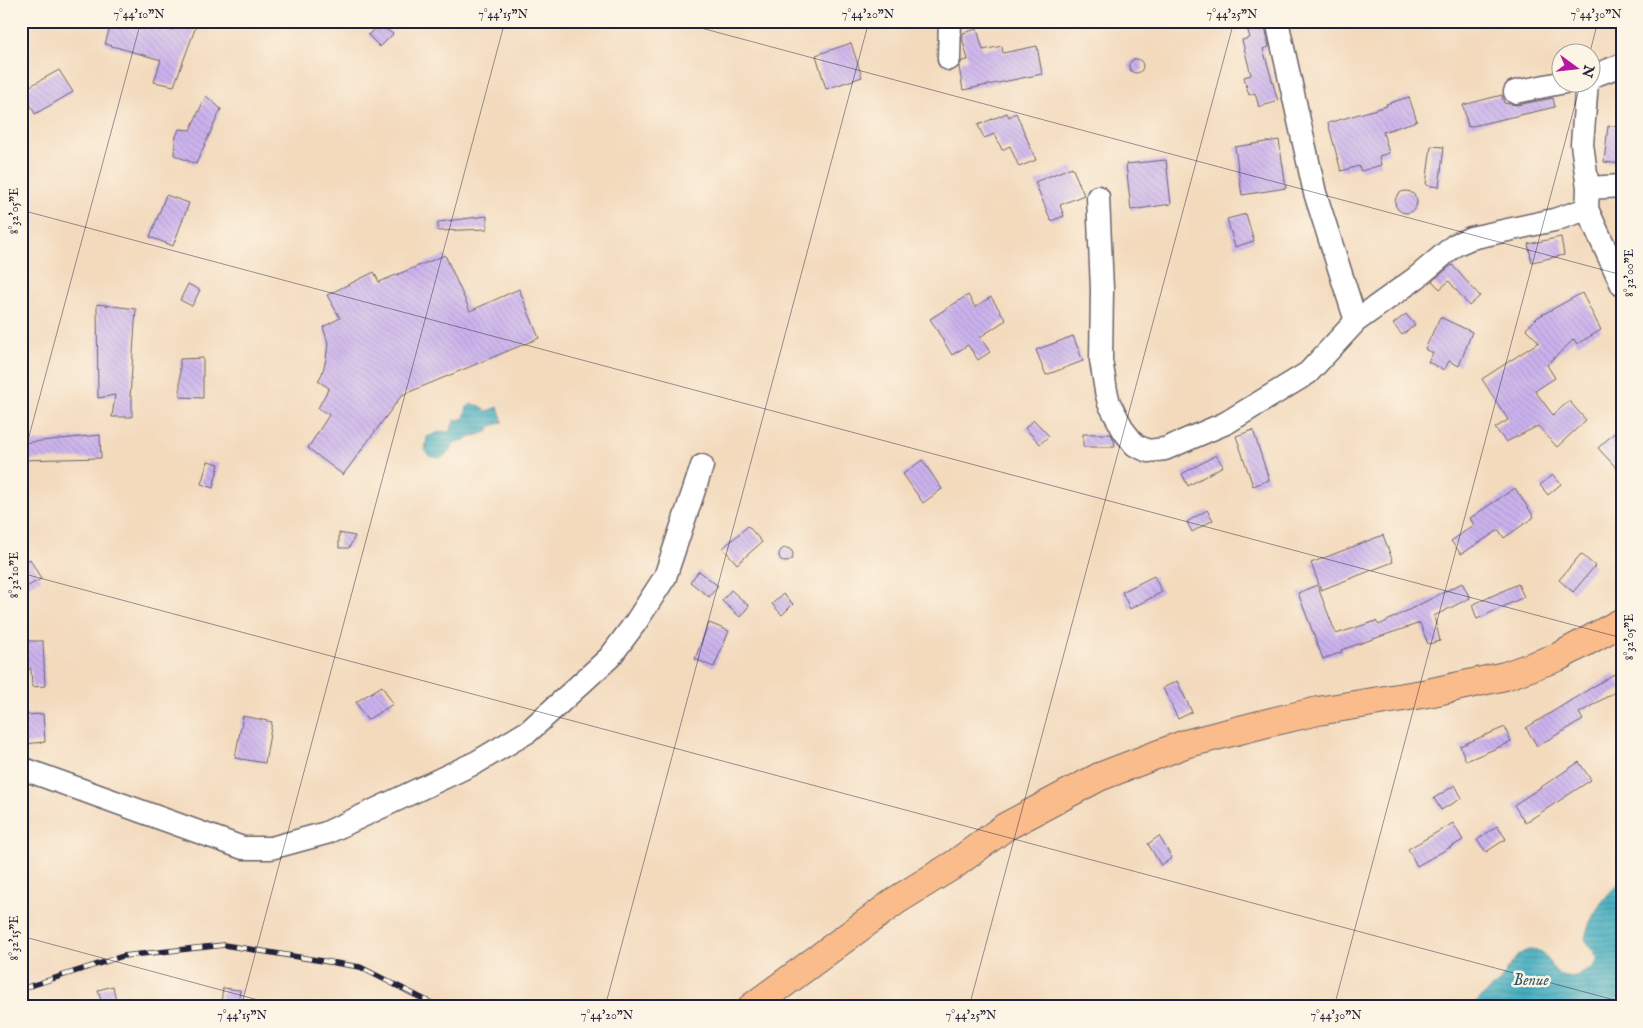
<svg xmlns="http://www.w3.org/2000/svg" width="1643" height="1028" font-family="'IM FELL English',serif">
	<defs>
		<pattern id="water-rules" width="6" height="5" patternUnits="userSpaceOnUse" patternTransform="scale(1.25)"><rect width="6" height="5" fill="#41adc0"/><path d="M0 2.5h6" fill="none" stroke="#368c9d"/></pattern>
		<pattern id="building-back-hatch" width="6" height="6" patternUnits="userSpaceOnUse" patternTransform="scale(1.25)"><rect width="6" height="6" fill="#cbb2ed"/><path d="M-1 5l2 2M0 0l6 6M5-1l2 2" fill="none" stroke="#ae99cc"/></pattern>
	</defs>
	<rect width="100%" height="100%" fill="#fcf5e5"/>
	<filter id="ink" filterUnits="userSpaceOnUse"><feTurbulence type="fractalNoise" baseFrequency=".02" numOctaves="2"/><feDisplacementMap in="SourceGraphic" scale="10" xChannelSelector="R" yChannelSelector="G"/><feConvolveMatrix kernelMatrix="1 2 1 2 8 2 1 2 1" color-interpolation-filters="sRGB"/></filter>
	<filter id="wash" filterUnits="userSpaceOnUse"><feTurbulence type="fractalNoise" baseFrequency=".0096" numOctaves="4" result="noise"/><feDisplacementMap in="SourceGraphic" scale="20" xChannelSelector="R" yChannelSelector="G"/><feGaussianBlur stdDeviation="1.12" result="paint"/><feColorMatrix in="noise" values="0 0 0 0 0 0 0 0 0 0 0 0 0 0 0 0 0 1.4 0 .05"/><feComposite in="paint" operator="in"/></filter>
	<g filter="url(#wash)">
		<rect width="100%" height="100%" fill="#f3dabd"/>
		<!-- water -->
		<path fill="url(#water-rules)" stroke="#32687e" d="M 472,404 L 481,406 L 486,412 L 498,407 L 503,422 L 489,427 L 489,431 L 455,443 L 447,454 L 441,458 L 429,456 L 425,450 L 427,437 L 442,431 L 450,432 L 454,421 L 464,418 L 467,407 Z
			M 1622,880 L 1622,1007 L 1473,1007 C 1480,997 1489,991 1498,983 C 1507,974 1515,952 1529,950 C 1557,947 1546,992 1585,972 C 1592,968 1596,966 1598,958 L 1585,939 C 1589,916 1605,896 1622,880 Z"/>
		<g id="blocks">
			<!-- building -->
			<path fill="url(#building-back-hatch)" d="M 112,21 L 148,21 L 173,30 L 174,21 L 198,21 L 174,86 L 154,82 L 161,60 L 105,44 Z
				M 1264,22 L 1269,47 L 1263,49 L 1278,101 L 1259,107 L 1255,93 L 1249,95 L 1244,77 L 1251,75 L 1242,40 L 1250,38 L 1247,27 Z
				M 380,25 L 393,34 L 380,47 L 368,35 Z
				M 977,29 L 983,50 L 1002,46 L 1003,53 L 1037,46 L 1042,74 L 963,90 L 959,67 L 962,61 L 968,60 L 963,41 L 963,33 Z
				M 851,43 L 862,77 L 826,89 L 816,55 Z
				M1129 66a7 7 0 1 1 14 0a7 7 0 1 1-14 0Z
				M 59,70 L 73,92 L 35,114 L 23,90 Z
				M 1502,95 L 1504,103 L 1517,105 L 1553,98 L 1555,107 L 1468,127 L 1463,105 Z
				M 206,96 L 221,109 L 196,164 L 174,155 L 175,139 L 179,129 L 190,130 Z
				M 1409,97 L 1417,121 L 1383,132 L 1389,153 L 1379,156 L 1381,165 L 1361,171 L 1359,166 L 1341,171 L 1328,123 L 1387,106 L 1386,104 Z
				M 1007,113 L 1009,117 L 1016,113 L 1036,160 L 1019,167 L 1010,146 L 1002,150 L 995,134 L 984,138 L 978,125 Z
				M 1608,126 L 1622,127 L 1622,164 L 1604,162 Z
				M 1279,140 L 1286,188 L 1242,195 L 1235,147 Z
				M 1431,146 L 1444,147 L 1439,187 L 1426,185 Z
				M 1166,160 L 1171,204 L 1131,210 L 1126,164 Z
				M 1072,167 L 1084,195 L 1060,205 L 1064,216 L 1051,221 L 1035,182 Z
				M1395 202a11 11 0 1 1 22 0a11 11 0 1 1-22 0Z
				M 166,195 L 189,203 L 173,246 L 150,237 Z
				M 1246,214 L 1254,241 L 1235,247 L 1227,219 Z
				M 487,216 L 487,229 L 438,231 L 438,222 Z
				M 1561,237 L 1564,255 L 1532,262 L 1528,244 Z
				M 445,255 L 470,311 L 519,289 L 539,338 L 402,395 L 343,475 L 308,448 L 329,415 L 318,408 L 329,388 L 318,381 L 322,374 L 326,359 L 328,343 L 323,327 L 340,318 L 327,295 L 374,272 L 379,282 Z
				M 1452,265 L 1480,296 L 1469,306 L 1449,281 L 1440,289 L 1432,281 Z
				M 188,284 L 200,290 L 192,306 L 180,300 Z
				M 1582,293 L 1601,330 L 1577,344 L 1574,339 L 1547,365 L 1555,378 L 1535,391 L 1553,415 L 1569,401 L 1586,420 L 1557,447 L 1538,426 L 1506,442 L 1495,428 L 1508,420 L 1482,379 L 1539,342 L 1526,329 L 1538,317 Z
				M 968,295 L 975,307 L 991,297 L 1006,320 L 980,337 L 990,352 L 978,360 L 968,345 L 952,355 L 930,319 Z
				M 97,304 L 136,309 L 130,397 L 132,397 L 132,417 L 112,417 L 115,395 L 98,398 Z
				M 1406,314 L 1415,325 L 1402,335 L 1393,324 Z
				M 1440,317 L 1472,332 L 1459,366 L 1449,361 L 1444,370 L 1428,362 L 1433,353 L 1425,349 Z
				M 1073,336 L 1083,361 L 1046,375 L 1036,350 Z
				M 203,358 L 203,398 L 180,397 L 180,359 Z
				M 1034,420 L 1049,436 L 1040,444 L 1025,428 Z
				M 1622,426 L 1622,474 L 1598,448 Z
				M 1253,430 L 1269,480 L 1253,486 L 1236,436 Z
				M 1083,434 L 1111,434 L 1114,440 L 1115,447 L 1083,447 Z
				M 100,435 L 101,458 L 21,460 L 21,443 Z
				M 1216,455 L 1223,466 L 1188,486 L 1182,474 Z
				M 922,460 L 942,489 L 923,503 L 903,474 Z
				M 208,461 L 219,464 L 213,488 L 201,484 Z
				M 1553,475 L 1561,484 L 1548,495 L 1540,485 Z
				M 1515,488 L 1534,517 L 1504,538 L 1499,530 L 1461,554 L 1451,541 L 1474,525 L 1470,518 Z
				M 1207,510 L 1213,520 L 1192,532 L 1187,522 Z
				M 748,526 L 762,542 L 737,564 L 723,548 Z
				M 339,533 L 355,536 L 349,548 L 339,548 Z
				M 1383,535 L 1393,562 L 1321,590 L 1311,563 Z
				M779 555a7 7 0 1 1 14 0a7 7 0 1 1-14 0Z
				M 1581,554 L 1595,566 L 1573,592 L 1559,580 Z
				M 30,559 L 41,579 L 21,590 L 21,564 Z
				M 699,571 L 718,586 L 709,597 L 690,582 Z
				M 1154,576 L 1162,592 L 1130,609 L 1122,592 Z
				M 1462,583 L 1470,598 L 1434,616 L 1440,641 L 1428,644 L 1420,623 L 1341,650 L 1342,652 L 1323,659 L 1298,593 L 1317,585 L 1336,634 L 1376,621 L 1379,625 Z
				M 1518,584 L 1524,597 L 1477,619 L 1472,605 Z
				M 731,590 L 749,606 L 740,617 L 722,601 Z
				M 783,594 L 793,604 L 782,615 L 772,604 Z
				M 709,623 L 729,631 L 714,667 L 695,659 Z
				M 21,641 L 43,641 L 45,686 L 32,687 L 31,669 L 21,668 Z
				M 1614,674 L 1622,688 L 1579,713 L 1583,720 L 1537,746 L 1526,728 Z
				M 1177,681 L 1192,712 L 1178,719 L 1163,688 Z
				M 382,686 L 393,704 L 367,720 L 356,702 Z
				M 43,714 L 45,742 L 24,744 L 21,715 Z
				M 243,716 L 272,722 L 265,763 L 235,758 Z
				M 1505,727 L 1511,742 L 1466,761 L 1460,746 Z
				M 1579,762 L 1591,780 L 1525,823 L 1514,805 Z
				M 1455,785 L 1462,798 L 1441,810 L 1434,798 Z
				M 1453,823 L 1463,840 L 1417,866 L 1408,849 Z
				M 1497,826 L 1506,839 L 1486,852 L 1477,840 Z
				M 1159,836 L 1172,858 L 1161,865 L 1148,844 Z
				M 113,986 L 116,1001 L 102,1005 L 98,990 Z
				M 223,988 L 240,990 L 238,1005 L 221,1003 Z"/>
		</g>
	</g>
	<g filter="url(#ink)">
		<use href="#blocks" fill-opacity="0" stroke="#6b6268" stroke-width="1"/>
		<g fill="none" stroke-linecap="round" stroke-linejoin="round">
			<!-- minor casing -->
			<g stroke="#6b6268" stroke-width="25">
				<path id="minor" d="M 1277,21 L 1315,193 L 1356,321
					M 949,59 L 950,21
					M 1590,77 L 1622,65
					M 1587,82 L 1582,144 L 1588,188 L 1587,209 L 1622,285
					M 1515,92 L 1565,82
					M 1588,188 L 1622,186
					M 1098,197 L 1102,289 L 1101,360 L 1106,391 L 1109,403 L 1124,431 L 1135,445 L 1148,451 L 1165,449 L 1226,423 L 1308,373 L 1356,321 L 1416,278 L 1455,245 L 1471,238 L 1554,220 L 1587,209
					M 21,768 L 243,848 L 271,848 L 326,833 L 477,762 L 529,731 L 610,657 L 636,622 L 665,577 L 702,466"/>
			</g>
			<!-- major casing -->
			<g stroke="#6b6268" stroke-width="30">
				<path id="major" d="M 752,1007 L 897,900 L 955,864 L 1005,827 L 1099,777 L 1185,744 L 1267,723 L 1318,711 L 1428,693 L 1505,676 L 1558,657 L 1622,622"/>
			</g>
			<!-- minor -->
			<use href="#minor" stroke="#fff" stroke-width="22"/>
			<!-- major -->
			<use href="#major" stroke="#fabc8b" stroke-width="28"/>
			<!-- rail casing -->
			<g stroke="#22223b" stroke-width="5.5">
				<path id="rail" d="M 21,989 L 123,956 L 224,945 L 360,967 L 439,1007"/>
			</g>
			<!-- rail -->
			<use href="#rail" stroke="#fcf5e5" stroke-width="4" stroke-dasharray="11" stroke-linecap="butt"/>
		</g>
	</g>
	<!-- ticks -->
	<path fill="none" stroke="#22223b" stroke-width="1" stroke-opacity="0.45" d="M 675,21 L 1622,275M 1590,52 L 1598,21M 21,210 L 1622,638M 21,466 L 141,21M 21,573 L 1622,1002M 21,936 L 284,1007M 241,1007 L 505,21M 605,1007 L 869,21M 969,1007 L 1234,21M 1334,1007 L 1581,82"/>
	<g text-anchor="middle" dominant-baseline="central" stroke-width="5" stroke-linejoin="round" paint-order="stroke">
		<!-- water labels -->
		<g font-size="16" font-style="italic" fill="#2e5a70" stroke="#fcf5e5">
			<text x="1531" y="981">Benue</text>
		</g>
	</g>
	<!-- margin -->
	<rect width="1643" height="1028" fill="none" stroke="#fcf5e5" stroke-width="55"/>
	<!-- north arrow -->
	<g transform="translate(1576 68) rotate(105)"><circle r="24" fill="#fcf5e5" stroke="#a5a1a1"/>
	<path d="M0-4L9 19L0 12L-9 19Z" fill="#b5179e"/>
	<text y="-8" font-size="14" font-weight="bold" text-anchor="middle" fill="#22223b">N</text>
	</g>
	<rect x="28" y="28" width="1588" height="972" fill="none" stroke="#22223b" stroke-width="2"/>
	<g font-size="12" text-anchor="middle" fill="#22223b">
		<text x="139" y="18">7°44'10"N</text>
		<text x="503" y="18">7°44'15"N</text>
		<text x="868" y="18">7°44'20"N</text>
		<text x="1232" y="18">7°44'25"N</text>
		<text x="1596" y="18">7°44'30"N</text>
		<text transform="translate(14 211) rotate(-90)" y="4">8°32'05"E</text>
		<text transform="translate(1629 273) rotate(-90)" y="4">8°32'00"E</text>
		<text transform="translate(14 575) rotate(-90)" y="4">8°32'10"E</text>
		<text transform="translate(1629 637) rotate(-90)" y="4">8°32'05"E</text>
		<text transform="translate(14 938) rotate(-90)" y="4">8°32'15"E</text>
		<text x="242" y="1019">7°44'15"N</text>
		<text x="607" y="1019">7°44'20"N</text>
		<text x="971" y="1019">7°44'25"N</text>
		<text x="1336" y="1019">7°44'30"N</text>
	</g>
</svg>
